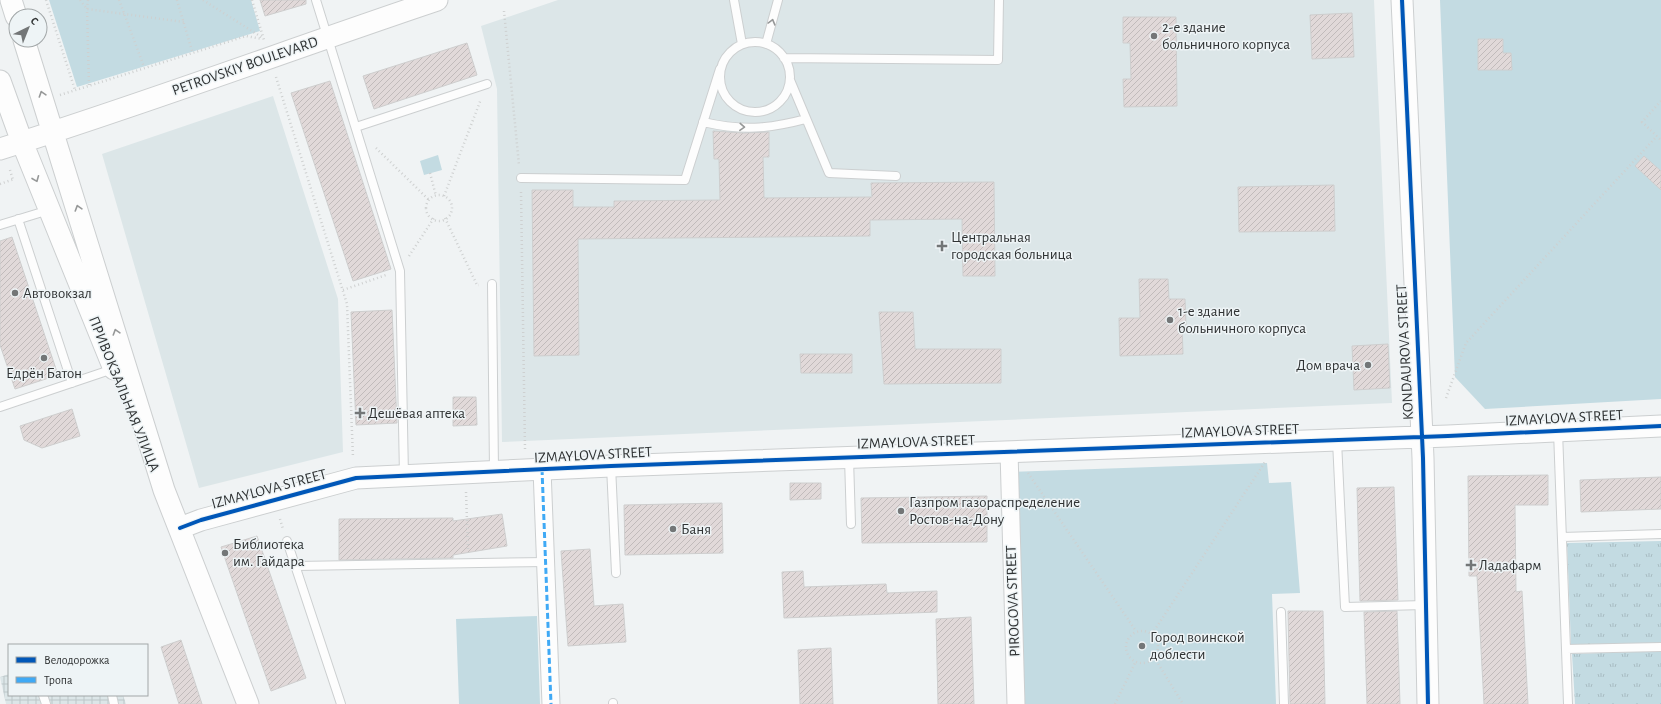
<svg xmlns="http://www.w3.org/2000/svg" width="1661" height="704" font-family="'Alegreya Sans',sans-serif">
	<defs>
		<pattern id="industrial-grid" width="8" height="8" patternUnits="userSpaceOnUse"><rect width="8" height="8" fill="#dce6e8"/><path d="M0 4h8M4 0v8" fill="none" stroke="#bdc6c8"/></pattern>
		<pattern id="grass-tufts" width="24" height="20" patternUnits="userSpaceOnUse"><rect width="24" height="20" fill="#c3dbe2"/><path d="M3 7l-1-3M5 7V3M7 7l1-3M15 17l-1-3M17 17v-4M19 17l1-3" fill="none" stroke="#a8bcc2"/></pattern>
		<pattern id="building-hatch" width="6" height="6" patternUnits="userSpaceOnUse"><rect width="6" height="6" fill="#e1d9d9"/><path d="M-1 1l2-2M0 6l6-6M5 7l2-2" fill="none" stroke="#c1bbbb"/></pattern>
	</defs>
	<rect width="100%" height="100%" fill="#f0f3f4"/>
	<!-- built -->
	<path fill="#dce6e8" d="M 558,0 L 1374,0 L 1392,403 L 502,442 L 497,89 L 481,26 Z
		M 273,96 L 338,299 L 343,452 L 199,488 L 102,154 Z"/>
	<!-- industrial -->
	<path fill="url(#industrial-grid)" d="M 9,674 L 9,695 L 123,695 L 126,704 L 6,704 L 0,677 Z"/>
	<!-- grass -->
	<path fill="url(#grass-tufts)" d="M 1661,541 L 1661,644 L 1571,644 L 1567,543 Z
		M 1661,651 L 1661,704 L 1575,704 L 1572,654 Z"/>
	<!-- green -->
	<path fill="#c3dbe2" d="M 49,0 L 251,0 L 260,31 L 77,87 Z
		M 1440,0 L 1661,0 L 1661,399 L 1485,409 L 1455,377 Z
		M 438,155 L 442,170 L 424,175 L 420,161 Z
		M 1267,463 L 1269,483 L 1291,482 L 1300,593 L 1272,594 L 1276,704 L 1017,704 L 1010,472 Z
		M 537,616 L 540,704 L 459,704 L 456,619 Z"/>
	<!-- building -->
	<path fill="url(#building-hatch)" stroke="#cecece" d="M 260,0 L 306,0 L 306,4 L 265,16 Z
		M 1352,13 L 1354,57 L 1312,59 L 1310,15 Z
		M 1123,17 L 1176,17 L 1177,106 L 1124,107 L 1123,79 L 1131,79 L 1130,43 L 1123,43 Z
		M 1478,39 L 1503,39 L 1503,53 L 1511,53 L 1512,70 L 1478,70 Z
		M 467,43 L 477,75 L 374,109 L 363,76 Z
		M 330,81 L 391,269 L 353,281 L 291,93 Z
		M 713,131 L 743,133 L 769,132 L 769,157 L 763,157 L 764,198 L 872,197 L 871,183 L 994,182 L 995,276 L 963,276 L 962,219 L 870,220 L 870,236 L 578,239 L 579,355 L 534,356 L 532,190 L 573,190 L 573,207 L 614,207 L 614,201 L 720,200 L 719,159 L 714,159 Z
		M 1644,156 L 1661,171 L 1661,190 L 1635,166 Z
		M 1334,185 L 1335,231 L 1239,232 L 1238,187 Z
		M 12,237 L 58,375 L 15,389 L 0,345 L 0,241 Z
		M 1139,279 L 1168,279 L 1169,299 L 1185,299 L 1186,325 L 1182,325 L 1183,354 L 1120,356 L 1119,318 L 1140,318 Z
		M 392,310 L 397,423 L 356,425 L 351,312 Z
		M 879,312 L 913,312 L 915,349 L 1001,349 L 1001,383 L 884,384 Z
		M 1388,344 L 1390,388 L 1354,390 L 1352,346 Z
		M 800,354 L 852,354 L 852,373 L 801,373 Z
		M 453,397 L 476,397 L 477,425 L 453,426 Z
		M 72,409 L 80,436 L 42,448 L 24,440 L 20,426 Z
		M 1548,475 L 1548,505 L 1515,505 L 1516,592 L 1522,591 L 1528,704 L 1484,704 L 1477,576 L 1469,576 L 1468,476 Z
		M 1661,477 L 1661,509 L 1581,512 L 1580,480 Z
		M 790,483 L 821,483 L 821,499 L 790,500 Z
		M 1394,487 L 1398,600 L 1360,601 L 1357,488 Z
		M 987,496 L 987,542 L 862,543 L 861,498 Z
		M 722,503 L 723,553 L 625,555 L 624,505 Z
		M 502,514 L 507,546 L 453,555 L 453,558 L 339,560 L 339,519 L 453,518 L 453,521 Z
		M 257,536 L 306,678 L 271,691 L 221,547 Z
		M 590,549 L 594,606 L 623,604 L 626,642 L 568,646 L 561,551 Z
		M 803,571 L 804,587 L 886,584 L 887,593 L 937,591 L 937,612 L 784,618 L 782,572 Z
		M 1288,611 L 1323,611 L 1325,704 L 1290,704 Z
		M 1397,611 L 1400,704 L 1367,704 L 1364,612 Z
		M 971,617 L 974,704 L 938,704 L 936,619 Z
		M 181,640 L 202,704 L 179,704 L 161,647 Z
		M 831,648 L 833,704 L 800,704 L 798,650 Z"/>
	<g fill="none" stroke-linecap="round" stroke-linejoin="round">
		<!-- service casing -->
		<g stroke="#cccfd0" stroke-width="10">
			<path id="service" d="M 316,0 L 400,271 L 404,476
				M 734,0 L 742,44
				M720 77a35 35 0 1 1 70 0a35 35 0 1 1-70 0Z
				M 766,44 L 778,0
				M 784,58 L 998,60 L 999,0
				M 790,80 L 829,173 L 896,176
				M 703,122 C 742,131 768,129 806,119
				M 356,127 L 487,84
				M 521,178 L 685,180 L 720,69
				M 18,219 L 72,383
				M 0,225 L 49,210
				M 492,284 L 494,471
				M 0,407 L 113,369
				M 1558,431 L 1568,704
				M 1337,441 L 1345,607 L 1425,605
				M 849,458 L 851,524
				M 611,466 L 616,573
				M 1562,537 L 1661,534
				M 287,541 L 341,704
				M 296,566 L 546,562
				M 1281,612 L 1284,704
				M 1566,649 L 1661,647
				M 43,695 L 46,704
				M 112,695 L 114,704
				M 613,703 L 613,704"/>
		</g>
		<!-- minor casing -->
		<g stroke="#cccfd0" stroke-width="19">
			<path id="minor" d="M 1009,451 L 1016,704
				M 542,469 L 551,704"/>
		</g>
		<!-- tertiary casing -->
		<g stroke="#cccfd0" stroke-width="23">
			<path id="tertiary" d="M 11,0 L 16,16
				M 1402,0 L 1423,458 L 1428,704
				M 24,40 L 164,490 L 248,704
				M 0,81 L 22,142 L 114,369
				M 0,149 C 147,103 291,49 437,0
				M 180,528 L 201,520 L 356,478 L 611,466 L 1448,436 L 1661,426"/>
		</g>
		<!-- path -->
		<path stroke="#ced0d0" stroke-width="2.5" stroke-dasharray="1 3" stroke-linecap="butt" d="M 46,0 L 75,90
			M 80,0 L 87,9 L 184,22
			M 88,0 L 87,9 L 89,85
			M 119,0 L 144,67
			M 177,0 L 192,51
			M 203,0 L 263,38
			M 252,0 L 264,40
			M 504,11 L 519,165
			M 276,77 L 347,304 L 353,458
			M 60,95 L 246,36 L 262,39
			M 1661,101 L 1642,122 L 1661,140
			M 376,148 L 429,200
			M 10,170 L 13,180
			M 430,173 L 436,196
			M 0,184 L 14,179
			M 521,192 L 525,449
			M426 208a13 13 0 1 1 26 0a13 13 0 1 1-26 0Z
			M 444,196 L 481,99
			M 445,218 L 477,285 L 479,285
			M 409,256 L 434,218
			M 343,290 L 386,275
			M 1446,398 L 1466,343 L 1657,136
			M 1028,473 L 1136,631
			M 466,492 L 468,550
			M 280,519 L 283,529
			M1126 647a16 16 0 1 1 32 0a16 16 0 1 1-32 0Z
			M 1152,634 L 1265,462
			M 1154,657 L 1183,704
			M 1115,704 L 1136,661"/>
		<!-- service -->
		<use href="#service" stroke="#fdfdfd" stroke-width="8"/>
		<!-- minor -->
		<use href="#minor" stroke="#fdfdfd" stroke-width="17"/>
		<!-- tertiary -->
		<use href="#tertiary" stroke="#fdfdfd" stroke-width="21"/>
		<!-- quiet -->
		<path stroke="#3fa9f5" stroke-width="3" stroke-dasharray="6 3" stroke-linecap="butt" d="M 542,469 L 551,704"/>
		<!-- cycleway casing -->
		<g stroke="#eef4f6" stroke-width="6">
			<path id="cycleway" d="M 1402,0 L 1423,458 L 1428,704
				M 180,528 L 201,520 L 356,478 L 611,466 L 1448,436 L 1661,426"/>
		</g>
		<!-- cycleway -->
		<use href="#cycleway" stroke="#0057b8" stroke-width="4"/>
	</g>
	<!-- one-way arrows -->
	<defs><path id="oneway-chevron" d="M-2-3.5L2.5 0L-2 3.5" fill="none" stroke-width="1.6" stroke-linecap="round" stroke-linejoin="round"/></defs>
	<g stroke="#969898">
		<use href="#oneway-chevron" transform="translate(772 22) rotate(-75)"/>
		<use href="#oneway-chevron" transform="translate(42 94) rotate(-108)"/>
		<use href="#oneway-chevron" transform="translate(742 127) rotate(3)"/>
		<use href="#oneway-chevron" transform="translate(36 179) rotate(68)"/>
		<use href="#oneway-chevron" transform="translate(78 208) rotate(-107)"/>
		<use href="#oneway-chevron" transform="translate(116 332) rotate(-107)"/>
	</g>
	<!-- markers -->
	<g fill="#737677" stroke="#eef4f6" stroke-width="1.5">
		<circle cx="1154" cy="36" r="4"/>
		<path d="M940 240h4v4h4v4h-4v4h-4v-4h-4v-4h4z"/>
		<circle cx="15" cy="293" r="4"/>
		<circle cx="1170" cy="320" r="4"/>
		<circle cx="44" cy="358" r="4"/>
		<circle cx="1368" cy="365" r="4"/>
		<path d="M358 407h4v4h4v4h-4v4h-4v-4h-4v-4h4z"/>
		<circle cx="901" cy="511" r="4"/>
		<circle cx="673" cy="529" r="4"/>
		<circle cx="225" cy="553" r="4"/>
		<path d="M1469 559h4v4h4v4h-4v4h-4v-4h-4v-4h4z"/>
		<circle cx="1142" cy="646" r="4"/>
	</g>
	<g text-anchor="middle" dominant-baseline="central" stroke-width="3" stroke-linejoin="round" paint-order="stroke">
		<!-- poi labels -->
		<g font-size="15" fill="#303334" stroke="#eef4f6" text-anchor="start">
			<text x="1162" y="27">2-е здание<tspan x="1162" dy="17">больничного корпуса</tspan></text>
			<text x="951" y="237">Центральная<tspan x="951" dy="17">городская больница</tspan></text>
			<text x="23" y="293">Автовокзал</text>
			<text x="1178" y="311">1-е здание<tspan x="1178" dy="17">больничного корпуса</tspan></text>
			<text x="1360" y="365" text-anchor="end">Дом врача</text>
			<text x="44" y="373" text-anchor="middle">Едрён Батон</text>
			<text x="368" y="413">Дешёвая аптека</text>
			<text x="909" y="502">Газпром газораспределение<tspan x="909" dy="17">Ростов-на-Дону</tspan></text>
			<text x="681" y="529">Баня</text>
			<text x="233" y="544">Библиотека<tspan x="233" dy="17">им. Гайдара</tspan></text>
			<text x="1479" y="565">Ладафарм</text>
			<text x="1150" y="637">Город воинской<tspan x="1150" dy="17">доблести</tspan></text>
		</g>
		<!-- street labels -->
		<g font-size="15" fill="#303334" stroke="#eef4f6">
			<text transform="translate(245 66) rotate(-19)">PETROVSKIY BOULEVARD</text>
			<text transform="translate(1405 352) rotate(-93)">KONDAUROVA STREET</text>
			<text transform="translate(124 394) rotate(68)">ПРИВОКЗАЛЬНАЯ УЛИЦА</text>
			<text transform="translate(1564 418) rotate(-3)">IZMAYLOVA STREET</text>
			<text transform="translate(1240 431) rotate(-2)">IZMAYLOVA STREET</text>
			<text transform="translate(916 442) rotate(-2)">IZMAYLOVA STREET</text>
			<text transform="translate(593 455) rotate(-3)">IZMAYLOVA STREET</text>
			<text transform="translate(269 489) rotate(-15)">IZMAYLOVA STREET</text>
			<text transform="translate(1013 601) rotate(-92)">PIROGOVA STREET</text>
		</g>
	</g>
	<!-- legend -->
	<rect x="8" y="644" width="140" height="52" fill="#eef4f6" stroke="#a2a7a8"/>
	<rect x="16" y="657" width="20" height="6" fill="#0057b8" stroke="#a2a7a8"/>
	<text x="44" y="664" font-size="12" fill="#303334">Велодорожка</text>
	<rect x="16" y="677" width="20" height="6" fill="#3fa9f5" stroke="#a2a7a8"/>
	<text x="44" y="684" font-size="12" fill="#303334">Тропа</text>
	<!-- north arrow -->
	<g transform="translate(28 28) rotate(43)"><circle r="19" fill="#eef4f6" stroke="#a2a7a8"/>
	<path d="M0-3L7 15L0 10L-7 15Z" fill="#737677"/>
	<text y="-6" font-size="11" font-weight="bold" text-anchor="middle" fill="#303334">С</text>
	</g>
</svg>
